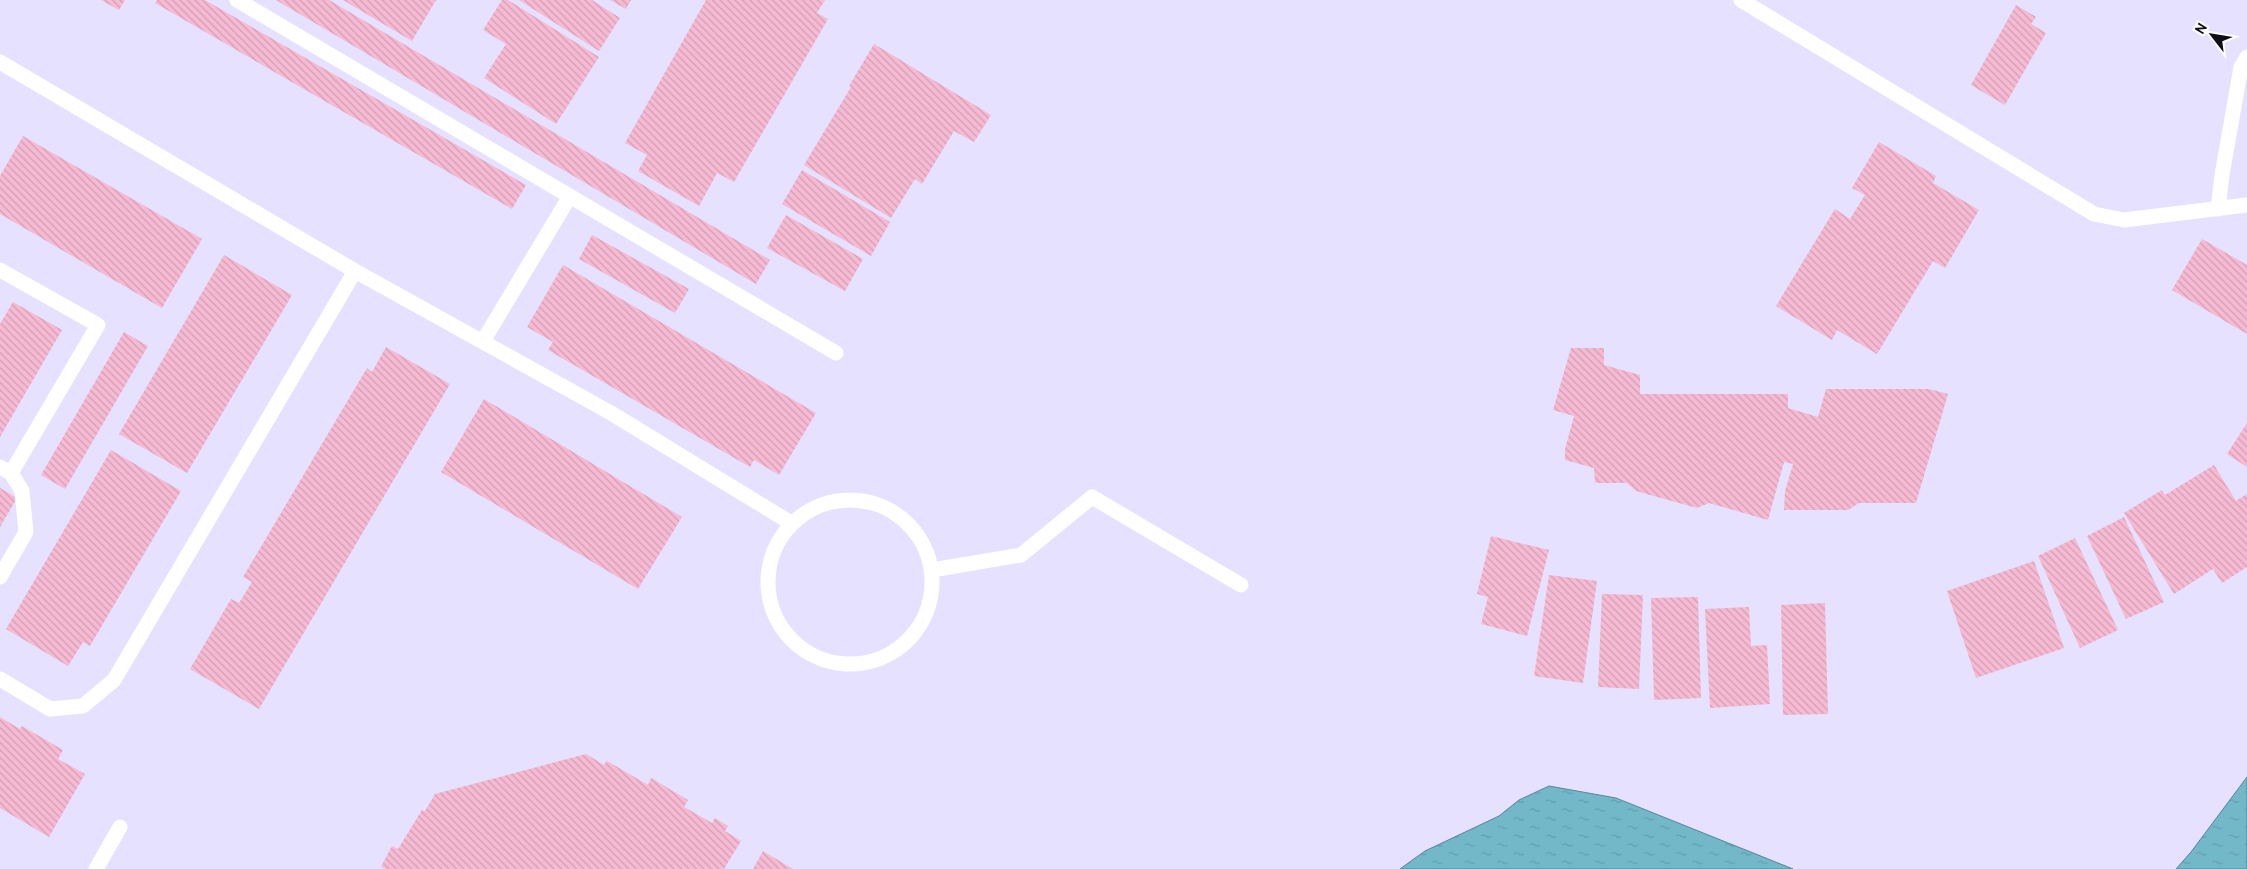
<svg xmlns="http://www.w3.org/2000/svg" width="2247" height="869" font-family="Overpass,sans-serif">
	<defs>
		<pattern id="water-ripples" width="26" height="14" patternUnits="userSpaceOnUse" patternTransform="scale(1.25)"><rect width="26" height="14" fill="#73b8c9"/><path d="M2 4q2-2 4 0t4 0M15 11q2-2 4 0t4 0" fill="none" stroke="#629dac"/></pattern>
		<pattern id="building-back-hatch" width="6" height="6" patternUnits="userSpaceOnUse" patternTransform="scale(1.25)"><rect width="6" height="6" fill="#f6bad2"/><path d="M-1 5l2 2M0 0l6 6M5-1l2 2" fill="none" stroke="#d29fb4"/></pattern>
	</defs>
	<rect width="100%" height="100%" fill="#e5e1ff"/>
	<!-- water -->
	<path fill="url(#water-ripples)" stroke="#568595" d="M 2247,777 L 2247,869 L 2176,869 L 2191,852 Z
		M 1549,786 L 1616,798 L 1793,869 L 1400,869 L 1425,851 L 1499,816 L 1519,800 Z"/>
	<!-- building -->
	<path fill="url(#building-back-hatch)" d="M 101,0 L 125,0 L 119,10 Z
		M 157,0 L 205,0 L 526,185 L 512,209 L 155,3 Z
		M 276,0 L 329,0 L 770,260 L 756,284 Z
		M 343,0 L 436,0 L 412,41 Z
		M 502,0 L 508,0 L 599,57 L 556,124 L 484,78 L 506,44 L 483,30 Z
		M 519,0 L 592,0 L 620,18 L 599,51 Z
		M 610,0 L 631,0 L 626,9 Z
		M 706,0 L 825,0 L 817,13 L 828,19 L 734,182 L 717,173 L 699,206 L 638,171 L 647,155 L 625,143 Z
		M 2016,5 L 2036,17 L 2031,24 L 2046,33 L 2005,105 L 1971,85 Z
		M 874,44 L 991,115 L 974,142 L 954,131 L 922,184 L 915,179 L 891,218 L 804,165 L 851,87 L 849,86 Z
		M 23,136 L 202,239 L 162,308 L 0,214 L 0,176 Z
		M 1879,142 L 1936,176 L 1933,183 L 1979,210 L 1945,268 L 1933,261 L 1877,354 L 1837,330 L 1832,340 L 1776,306 L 1835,209 L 1850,219 L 1865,195 L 1852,188 Z
		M 802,170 L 890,222 L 871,256 L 782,204 Z
		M 786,215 L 863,259 L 845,291 L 767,248 Z
		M 592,235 L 689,289 L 675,313 L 579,259 Z
		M 2202,239 L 2247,265 L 2247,334 L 2172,290 Z
		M 224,255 L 292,295 L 187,473 L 119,434 Z
		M 563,265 L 816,413 L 779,475 L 754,460 L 750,467 L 548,350 L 553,342 L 527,327 Z
		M 13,302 L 62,330 L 0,437 L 0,324 Z
		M 124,332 L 148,346 L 65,489 L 41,475 Z
		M 386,347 L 450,384 L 259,709 L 190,669 L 231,599 L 239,603 L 252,582 L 243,577 L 367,368 L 372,372 Z
		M 1571,348 L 1604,348 L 1604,365 L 1640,375 L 1640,394 L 1788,394 L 1788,408 L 1818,417 L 1826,389 L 1929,389 L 1948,394 L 1916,503 L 1859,503 L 1848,510 L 1784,510 L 1785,491 L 1793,464 L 1784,462 L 1768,520 L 1709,503 L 1697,508 L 1636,491 L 1627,483 L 1595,483 L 1594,468 L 1565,460 L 1565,449 L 1574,416 L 1553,410 Z
		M 484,399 L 682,517 L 638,589 L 441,472 Z
		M 2247,423 L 2247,467 L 2227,454 Z
		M 111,450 L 181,491 L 90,646 L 83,642 L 68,666 L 6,629 Z
		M 2214,465 L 2236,501 L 2247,494 L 2247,567 L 2222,583 L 2213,569 L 2174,594 L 2124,513 L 2162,490 L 2165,495 Z
		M 0,488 L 17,498 L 0,527 Z
		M 2124,517 L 2164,602 L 2126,619 L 2087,536 Z
		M 1491,536 L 1549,550 L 1527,636 L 1481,624 L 1488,597 L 1477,594 Z
		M 2075,538 L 2118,630 L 2080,648 L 2038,556 Z
		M 2034,561 L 2064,648 L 1976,678 L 1947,591 Z
		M 1549,575 L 1597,581 L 1583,683 L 1534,676 Z
		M 1602,594 L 1643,595 L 1639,689 L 1598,687 Z
		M 1698,597 L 1701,698 L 1654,700 L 1651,598 Z
		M 1825,603 L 1828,714 L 1783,715 L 1781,605 Z
		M 1749,607 L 1751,646 L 1767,645 L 1770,704 L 1710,708 L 1705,609 Z
		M 0,717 L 20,729 L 22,726 L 63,750 L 58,759 L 85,774 L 49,837 L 0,808 Z
		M 586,754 L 604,765 L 607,761 L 648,785 L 651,778 L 688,800 L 684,807 L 712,823 L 715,818 L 728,826 L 725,831 L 741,841 L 724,869 L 386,869 L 381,867 L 392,846 L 398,849 L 422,810 L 425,811 L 435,794 Z
		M 763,851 L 793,869 L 753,869 Z"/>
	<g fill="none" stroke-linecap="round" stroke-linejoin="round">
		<!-- service -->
		<path stroke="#fff" stroke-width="15" d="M 237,0 L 836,353
			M 1741,0 L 2094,214 L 2124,220 L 2247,205
			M 0,62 L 355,271 L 611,413 L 791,523
			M 2218,209 L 2222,175 L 2241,67 L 2247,57
			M 0,270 L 98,325 L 11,473
			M 483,341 L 570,196
			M 0,467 L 11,473 L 22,491 L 26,532 L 0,577
			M768 582a82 82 0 1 1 164 0a82 82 0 1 1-164 0Z
			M 932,570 L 1021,555 L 1092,497 L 1241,585
			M 0,679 L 50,709 L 83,706 L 114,680 L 355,271
			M 96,869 L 120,827"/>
	</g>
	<!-- north arrow -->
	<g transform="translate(2212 35) rotate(301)" stroke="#ffffff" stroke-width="4" paint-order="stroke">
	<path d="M0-4L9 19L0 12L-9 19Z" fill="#110e1b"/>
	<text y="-8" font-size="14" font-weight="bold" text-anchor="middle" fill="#110e1b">N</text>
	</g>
</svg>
